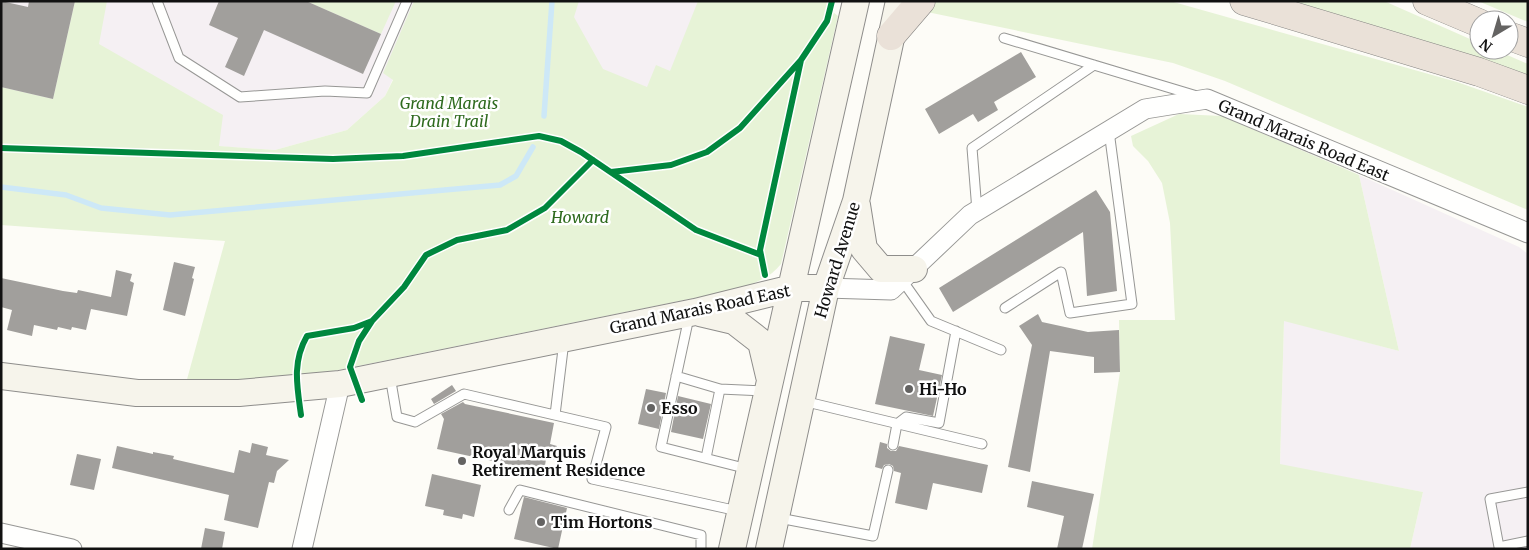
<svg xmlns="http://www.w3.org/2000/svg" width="1529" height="550" font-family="Merriweather,serif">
	<rect width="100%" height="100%" fill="#fdfcf7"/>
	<!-- industrial -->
	<path fill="#f5f0f3" d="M 1,1 L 747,1 L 668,146 L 418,24 L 385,96 L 347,130 L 275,150 L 1,132 Z
		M 1359,175 L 1519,247 L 1528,254 L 1528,549 L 1410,549 L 1423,492 L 1280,465 L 1284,320 L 1399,351 Z"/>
	<!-- green -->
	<path fill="#e7f3d7" d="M 75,1 L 107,1 L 99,44 L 223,115 L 219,146 L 275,150 L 347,130 L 385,96 L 393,80 L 383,73 L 414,1 L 579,1 L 574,17 L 603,69 L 647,87 L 656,65 L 670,71 L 698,1 L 827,1 L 827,7 L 838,16 L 781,264 C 770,278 755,283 739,289 L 333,371 L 239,381 L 186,383 L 225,241 L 1,225 L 1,87 L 53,99 Z
		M 306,1 L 396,1 L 381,34 Z
		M 937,1 L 1170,1 L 1457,82 L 1528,107 L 1528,210 L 1225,81 L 1173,63 L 927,12 Z
		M 1277,1 L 1384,1 L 1479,43 L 1479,50 L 1496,50 L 1528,64 L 1528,80 Z
		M 1478,1 L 1528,1 L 1528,22 Z
		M 1179,114 L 1222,116 L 1359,175 L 1399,351 L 1284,321 L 1280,464 L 1423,492 L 1410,549 L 1092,549 L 1120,372 L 1119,320 L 1175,320 L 1170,223 L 1162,183 L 1148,161 L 1133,146 L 1131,136 Z"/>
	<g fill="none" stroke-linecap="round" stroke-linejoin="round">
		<!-- stream -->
		<path stroke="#cde8f7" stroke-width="5.5" d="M 544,116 L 552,1
			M 1,187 L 66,195 L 101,208 L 170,215 L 500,185 L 516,176 L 533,147"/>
	</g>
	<!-- building -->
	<path fill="#a19f9c" d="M 1,1 L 28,7 L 29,1 L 75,1 L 53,99 L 1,87 Z
		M 219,1 L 306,1 L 381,34 L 363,74 L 264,30 L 244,76 L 225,67 L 238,38 L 209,25 Z
		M 1021,52 L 1036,77 L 994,102 L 998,110 L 978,122 L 973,114 L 939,134 L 925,109 Z
		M 1096,190 L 1110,212 L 1117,291 L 1087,296 L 1083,232 L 953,312 L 939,288 Z
		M 174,262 L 195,267 L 192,278 L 194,279 L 185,316 L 163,310 Z
		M 116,270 L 132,274 L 130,281 L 134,283 L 127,316 L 91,309 L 86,330 L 72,327 L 71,330 L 58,327 L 57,330 L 34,325 L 32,336 L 7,330 L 12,310 L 1,307 L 1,278 L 63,291 L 77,293 L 78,290 L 111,297 Z
		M 1038,314 L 1042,322 L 1088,332 L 1119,330 L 1120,372 L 1094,373 L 1094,357 L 1050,351 L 1030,472 L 1008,467 L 1032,345 L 1019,326 Z
		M 890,336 L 925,344 L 919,370 L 942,375 L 933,416 L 875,404 Z
		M 452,385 L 456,391 L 434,404 L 431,399 Z
		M 646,389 L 666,393 L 659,429 L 638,424 Z
		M 678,396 L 711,404 L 703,439 L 671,432 Z
		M 463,402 L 465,404 L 554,423 L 550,444 L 557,446 L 554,460 L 546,459 L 544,472 L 437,449 L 444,419 L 441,414 Z
		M 880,442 L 887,444 L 887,448 L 891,451 L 896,451 L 899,446 L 988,465 L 982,493 L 933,483 L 927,510 L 895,503 L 901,473 L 894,471 L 893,466 L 889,464 L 884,465 L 882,469 L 875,467 Z
		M 252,443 L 268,447 L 266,455 L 289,460 L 277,471 L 274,483 L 269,482 L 258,528 L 224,520 L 229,495 L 112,468 L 117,446 L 153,454 L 153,452 L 174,456 L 173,459 L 234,473 L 239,450 L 250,453 Z
		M 77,454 L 101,459 L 94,490 L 70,485 Z
		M 432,474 L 481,485 L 474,517 L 463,514 L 462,519 L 443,515 L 444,510 L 425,506 Z
		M 1032,481 L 1094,494 L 1082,549 L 1057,549 L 1064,516 L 1027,507 Z
		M 524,497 L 567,508 L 558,549 L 514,539 Z
		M 205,528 L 225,532 L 222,549 L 201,549 Z"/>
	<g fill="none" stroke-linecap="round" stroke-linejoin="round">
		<!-- lane casing -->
		<g stroke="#979795" stroke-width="11">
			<path id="lane" d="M 157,1 L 179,58 L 240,97 L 325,91 L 367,93 L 407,1
				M 1004,38 L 1197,96
				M 977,211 L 972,148 L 1094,65
				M 902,280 L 931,321 L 1001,350
				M 1005,308 L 1061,272 L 1070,313 L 1132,304 L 1109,131
				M 689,317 L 661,447 L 748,469
				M 390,376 L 397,417 L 415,422 L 464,394 L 606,427 L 592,479 L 738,511
				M 676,376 L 720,389 L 765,391
				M 803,401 L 982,444
				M 555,415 L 564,341
				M 893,445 L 897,424 L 906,417 L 939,423 L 956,331
				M 706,458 L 720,389
				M 1528,492 L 1490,499 L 1499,547 L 1528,541
				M 509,510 L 520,490 L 701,535 L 701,549
				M 779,518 L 873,536 L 888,470"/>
		</g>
		<!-- street casing -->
		<g stroke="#979795" stroke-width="21">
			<path id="street" d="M 826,288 L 891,290 L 970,215 L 1145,109 L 1207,99 L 1528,233
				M 1,533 L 72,549
				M 302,549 L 340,384"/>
		</g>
		<!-- secondary casing -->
		<g stroke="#8e8d8b" stroke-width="28">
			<path id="secondary" d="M 857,205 L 864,249 L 881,269 L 914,269
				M 700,313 L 734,321 L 761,342 L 769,376
				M 1,376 L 137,393 L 239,393 L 340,384 L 695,312 L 792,288 L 826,288
				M 732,549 L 856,1
				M 769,549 L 826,288 L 856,201 L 899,1"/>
		</g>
		<!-- highway casing -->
		<g stroke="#858482" stroke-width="29">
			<path id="highway" d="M 1244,1 L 1479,72 L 1528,90
				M 1427,1 L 1479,23
				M 891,36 L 921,1
				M 1509,36 L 1528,43"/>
		</g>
		<!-- lane -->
		<use href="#lane" stroke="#fffffe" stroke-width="9"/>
		<!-- street -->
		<use href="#street" stroke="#fffffe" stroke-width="19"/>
		<!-- secondary -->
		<use href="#secondary" stroke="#f6f4eb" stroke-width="26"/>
		<!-- highway -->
		<use href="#highway" stroke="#eae1d8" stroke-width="28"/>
		<!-- cycleway casing -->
		<g stroke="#fff" stroke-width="9">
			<path id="cycleway" d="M 1,148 L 333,159 L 403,156 L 539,136 L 561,141 L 581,152 L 696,230 L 761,255
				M 611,172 L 671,165 L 707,152 L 740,128 L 801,60
				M 765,275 L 760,250 L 801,60 L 827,21 L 832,1
				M 362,400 L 350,367 L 359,341 L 372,321
				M 301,415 C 297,386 292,362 307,336 L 354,328 L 372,321 L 404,287 L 426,255 L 457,240 L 507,230 L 545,208 L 593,160"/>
		</g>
		<!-- cycleway -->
		<use href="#cycleway" stroke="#00873e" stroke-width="6"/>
	</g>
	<!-- markers -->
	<g fill="#646362" stroke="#fff" stroke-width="2">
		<circle cx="909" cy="389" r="5"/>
		<circle cx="651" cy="408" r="5"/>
		<circle cx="462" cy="461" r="5"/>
		<circle cx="541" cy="522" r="5"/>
	</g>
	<g text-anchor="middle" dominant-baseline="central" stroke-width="5" stroke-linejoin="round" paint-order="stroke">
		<!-- park labels -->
		<g font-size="16" font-style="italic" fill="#2f6b1f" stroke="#fff">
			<text x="449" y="103">Grand Marais<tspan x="449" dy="18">Drain Trail</tspan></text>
			<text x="580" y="217">Howard</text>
		</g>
		<!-- street labels -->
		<g font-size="16" fill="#111" stroke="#fff">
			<text transform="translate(1304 140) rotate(23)">Grand Marais Road East</text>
			<text transform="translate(837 260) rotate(-73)">Howard Avenue</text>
			<text transform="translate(700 309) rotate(-12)">Grand Marais Road East</text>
		</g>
		<!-- poi labels -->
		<g font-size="16" font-weight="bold" fill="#111" stroke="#fff" text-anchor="start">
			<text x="919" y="389">Hi-Ho</text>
			<text x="661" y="408">Esso</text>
			<text x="472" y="452">Royal Marquis<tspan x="472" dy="18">Retirement Residence</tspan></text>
			<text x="551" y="522">Tim Hortons</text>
		</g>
	</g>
	<!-- border -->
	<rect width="1529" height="550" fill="none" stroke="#111111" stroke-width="5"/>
	<!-- north arrow -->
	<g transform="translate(1494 35) rotate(218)"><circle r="24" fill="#ffffff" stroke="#a0a0a0"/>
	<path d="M0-4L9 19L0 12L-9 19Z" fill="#646362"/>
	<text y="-8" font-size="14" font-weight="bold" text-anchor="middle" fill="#111111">N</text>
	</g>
</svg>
